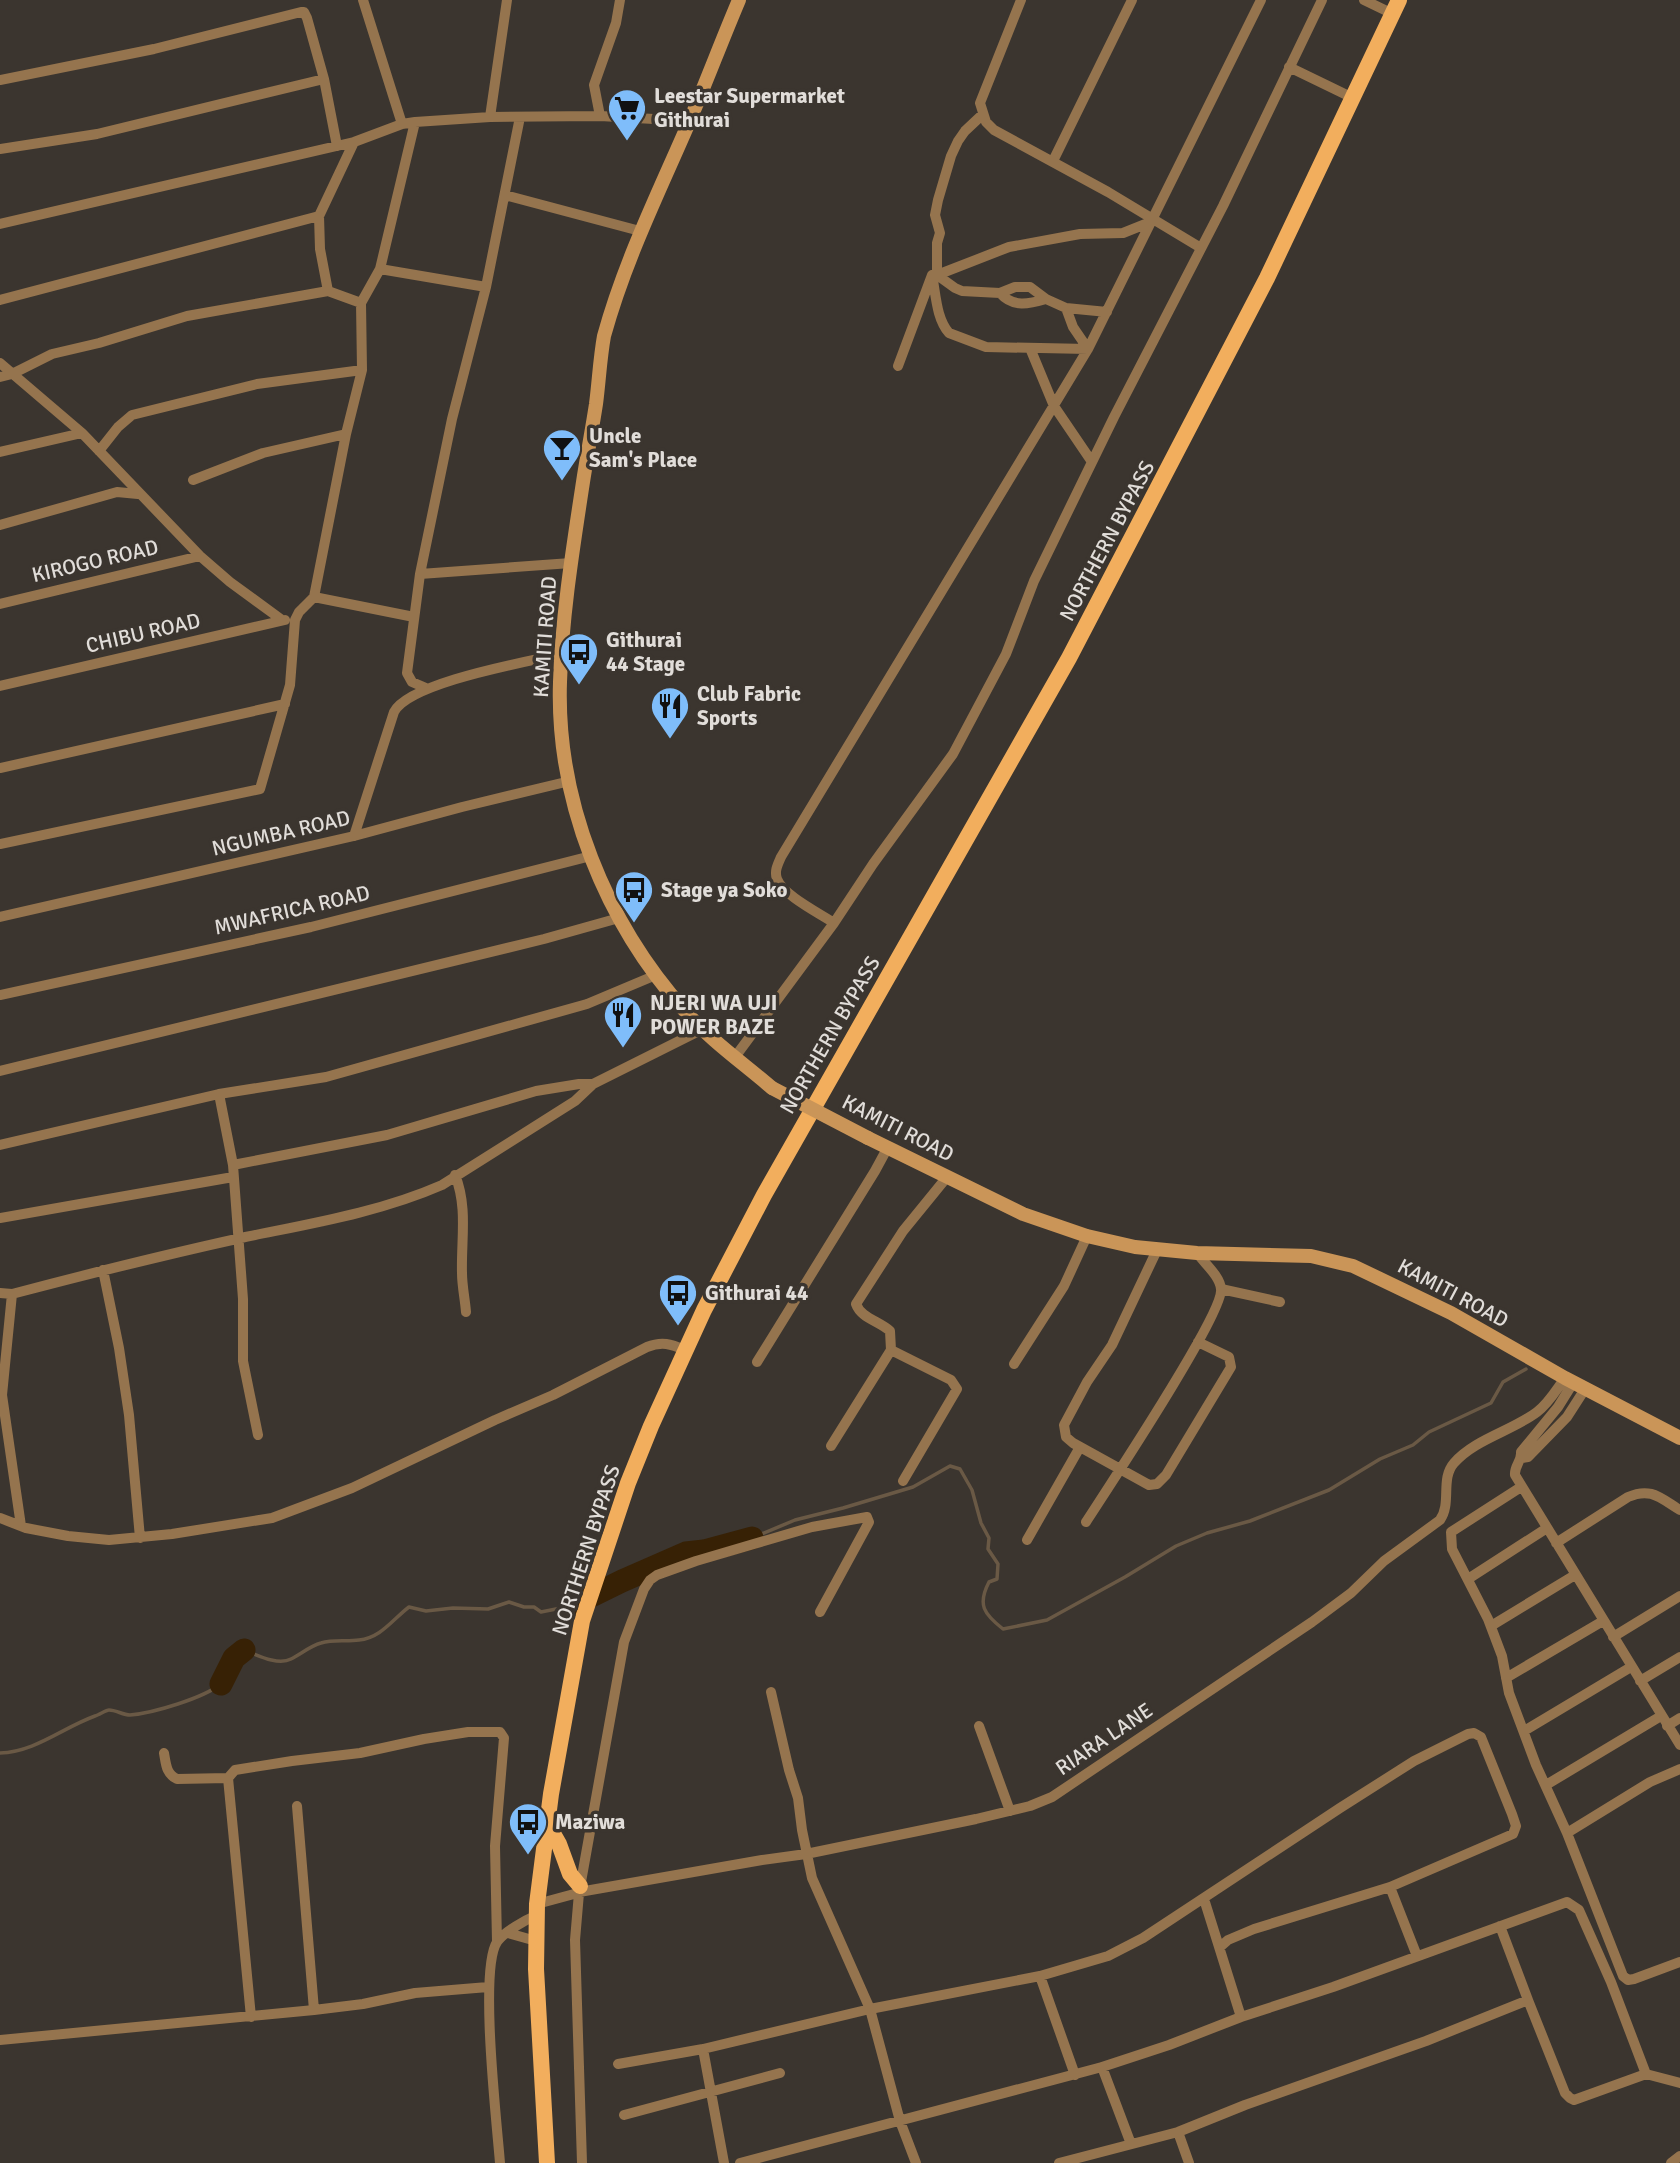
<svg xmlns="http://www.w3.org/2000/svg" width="1680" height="2163" font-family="Signika,sans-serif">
	<rect width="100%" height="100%" fill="#3b352f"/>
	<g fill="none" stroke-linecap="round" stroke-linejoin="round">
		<!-- stream -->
		<path stroke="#6a5945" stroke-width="3.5" d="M 752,1538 L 795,1520 L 843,1508 L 913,1487 L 950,1466 L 960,1469 L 972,1490 L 981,1523 L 989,1538 L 988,1549 L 998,1564 L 997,1579 L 989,1582 C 977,1605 984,1614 1003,1629 L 1047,1620 L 1125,1577 L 1176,1546 L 1207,1533 L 1250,1521 L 1329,1490 L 1380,1459 L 1413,1445 L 1429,1432 L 1491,1403 L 1503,1382 L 1526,1369
			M 244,1650 C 257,1655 278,1666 291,1659 C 301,1654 310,1646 321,1643 C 334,1639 346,1642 359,1640 C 381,1638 393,1619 409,1607 L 426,1611 L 453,1608 L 488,1609 L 509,1602 L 524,1607 L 534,1607 L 541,1612 L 571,1606
			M 0,1753 C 35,1752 62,1728 95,1716 C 99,1715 106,1710 109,1710 C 116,1710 123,1715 130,1715 C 154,1713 203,1698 221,1684"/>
		<!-- river -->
		<path stroke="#372105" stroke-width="23" d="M 571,1606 L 622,1581 L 686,1553 L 704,1551 L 752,1538
			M 221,1684 L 234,1658 L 244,1650"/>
		<!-- minor -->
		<path stroke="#95744e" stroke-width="10" d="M 363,0 L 402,124
			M 1021,0 L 980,103 L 986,122 L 994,130 L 1108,192 L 1201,248
			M 1364,0 L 1393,14
			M 1289,67 L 1353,98
			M 0,80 L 154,49 L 301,12 L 304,12 L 307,18 L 324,79 L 337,146
			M 982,115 L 965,131 L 958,141 L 951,156 L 938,200 L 935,215 L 940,233 L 937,243 L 937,275 L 932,275 C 936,294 936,318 949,333 L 986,347 L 1088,349
			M 600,116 L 594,85 L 616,23 L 620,0
			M 490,117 L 507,0
			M 0,149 L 97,134 L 324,79
			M 1053,161 L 1132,0
			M 505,195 L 640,231
			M 319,216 L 320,249 L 328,291
			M 0,224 L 354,142 L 402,124 L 415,122 L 490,117 L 600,116 L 690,121
			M 380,269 L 486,287
			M 937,275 L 1009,247 L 1080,234 L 1123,233 L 1153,221
			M 937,275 L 955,288 L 962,291 L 1000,293 L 1015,287 L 1030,287 L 1046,299 L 1066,308 L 1107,312
			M 1000,293 C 1013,308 1029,304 1046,299
			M 0,300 L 319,216 L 354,142
			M 1066,308 L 1073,327 L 1088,349
			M 1030,348 L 1054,406 L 1092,462
			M 0,363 L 82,433 L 200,556 L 230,582 L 282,620
			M 898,366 L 932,275
			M 0,377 L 12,374 L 52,354 L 99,343 L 187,316 L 328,291 L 361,303
			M 99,451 L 118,427 L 132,415 L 257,384 L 362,370
			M 0,452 L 82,433
			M 193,480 L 263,453 L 346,434
			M 0,525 L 117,492 L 138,494
			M 420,574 L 571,563
			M 314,597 L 346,434 L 362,370 L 361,303 L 380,269 L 415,122
			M 0,604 L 200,556
			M 0,686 L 285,620
			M 426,688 L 412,682 L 407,673 L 420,574 L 452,419 L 486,287 L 520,117
			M 0,768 L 285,704
			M 354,836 L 394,712 C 410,682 527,662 561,654
			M 0,844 L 260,789 L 290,685 L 295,620 L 299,612 L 314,597 L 414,617
			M 0,917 L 354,836 L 462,807 L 570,781
			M 834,923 C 819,913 783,895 777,879 C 774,871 778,864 781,857 L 1088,349 L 1261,0
			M 0,995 L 311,927 L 591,856
			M 735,1057 L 834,923 L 873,864 L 953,754 L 1006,654 L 1034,581 L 1114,417 L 1223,206 L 1322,0
			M 0,1071 L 544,939 L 619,918
			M 219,1094 L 233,1165 L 243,1299 L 243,1361 L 258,1435
			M 0,1145 L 219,1094 L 326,1077 L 587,1004 L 656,975
			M 233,1165 L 387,1135 L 536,1091 L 579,1084 L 593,1084
			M 455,1175 C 468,1207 461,1240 462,1273 C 462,1286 465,1299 466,1312
			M 0,1218 L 233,1177
			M 1157,1250 L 1112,1345 L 1087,1382 L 1064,1425 L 1066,1437 L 1073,1443 L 1149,1485 L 1157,1484 L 1166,1475 L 1231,1367 L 1229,1357 L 1198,1342
			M 103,1270 L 119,1348 L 129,1415 L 140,1538
			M 1221,1289 L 1280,1302
			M 0,1293 L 12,1294 C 88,1274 164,1255 241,1238 C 308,1224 378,1213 442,1185 L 575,1101 L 593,1084 L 703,1029
			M 12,1294 L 2,1395 L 21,1526
			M 891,1350 L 951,1380 L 957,1389 L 903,1481
			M 757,1362 L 875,1171 L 888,1147
			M 1014,1364 L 1064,1286 L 1087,1236
			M 1573,1383 L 1558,1407 L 1521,1452 C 1522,1461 1514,1466 1515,1475 L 1680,1745
			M 831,1446 L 891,1350 L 890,1331 C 879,1321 861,1318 856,1304 L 903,1231 L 947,1177
			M 1522,1458 L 1528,1457 L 1567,1417 L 1585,1389
			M 1521,1487 L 1451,1532 L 1452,1549 L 1488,1619 L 1502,1656 L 1509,1693 L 1536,1765 L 1567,1833 L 1623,1976 L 1628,1980 L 1634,1979 L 1680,1962
			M 0,1518 L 26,1528 L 68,1536 L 109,1540 L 172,1534 L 272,1518 L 352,1488 L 495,1420 L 553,1395 L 647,1347 C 662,1341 671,1344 685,1350
			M 1086,1522 C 1106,1491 1224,1313 1221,1289 C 1220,1276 1204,1263 1197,1253
			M 1027,1540 L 1080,1447
			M 1556,1543 L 1628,1497 C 1651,1487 1660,1498 1680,1510
			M 1468,1579 L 1547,1528
			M 1491,1626 L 1575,1575
			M 1613,1637 L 1680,1596
			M 1506,1678 L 1603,1621
			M 1640,1681 L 1680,1657
			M 771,1692 L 789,1770 L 798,1798 L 802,1830 L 812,1878 L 870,2009 L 900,2121 L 916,2163
			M 979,1726 L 1010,1811
			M 1667,1726 L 1680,1718
			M 1524,1731 L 1631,1667
			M 164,1753 C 166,1764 166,1774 177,1779 L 228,1778
			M 1546,1785 L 1661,1716
			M 297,1806 L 314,2010
			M 1567,1833 L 1650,1782 L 1680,1769
			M 1390,1887 L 1417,1956
			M 1204,1899 L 1241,2017
			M 537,1904 L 585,1891 L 762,1860 L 806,1854 L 976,1819 L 1030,1806 L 1052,1797 L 1312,1622 L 1351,1593 L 1384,1561 L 1440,1520 C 1452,1503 1440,1479 1454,1463 C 1475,1439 1512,1431 1537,1412 C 1549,1403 1556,1390 1565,1378
			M 508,1933 L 536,1941
			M 1040,1976 L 1075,2075
			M 1528,2000 L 1565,2093 L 1570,2098 L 1574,2100 L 1646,2074 L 1680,2083
			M 251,2017 L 228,1778 L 235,1770 L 292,1761 L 360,1753 L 424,1739 L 468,1732 L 500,1732 L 504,1738 L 495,1846 L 497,1942
			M 0,2040 L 314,2010 L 363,2004 L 415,1993 L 488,1987
			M 703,2049 L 724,2163
			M 618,2064 L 703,2049 L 870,2009 L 1040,1976 L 1108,1956 L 1143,1938 L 1340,1808 L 1414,1761 L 1468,1734 L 1474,1733 L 1481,1737 L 1512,1814 L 1516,1826 L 1513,1834 L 1390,1887 L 1254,1929 L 1228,1940 L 1220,1947
			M 1102,2067 L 1131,2144
			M 624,2115 L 780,2073
			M 1178,2132 L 1189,2163
			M 500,2163 C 497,2124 479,1969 497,1942 C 504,1932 525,1920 537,1915
			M 582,2163 L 575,1940 L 579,1893 L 624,1642 L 644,1589 L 650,1580 L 657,1575 L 696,1561 L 812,1527 L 867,1517 L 869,1522 L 820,1612
			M 740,2163 L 1102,2067 L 1169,2045 L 1241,2017 L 1333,1987 L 1567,1902 L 1579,1910 L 1611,1982 L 1646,2074
			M 1059,2163 L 1178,2132 L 1245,2105 L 1426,2041 L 1528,2000 L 1500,1926
			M 1671,2163 L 1680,2156"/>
		<!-- secondary -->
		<path stroke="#ca9558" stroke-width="14" d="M 739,0 C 722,40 707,80 690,120 C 659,192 625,260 604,336 C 600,358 599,381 596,404 C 592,430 587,456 583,482 C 573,548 562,615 560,682 C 556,801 606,923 685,1011 C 710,1040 743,1063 772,1088
			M 868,1138 L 1023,1214 L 1087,1236 L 1135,1247 L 1197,1253 L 1311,1256 L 1353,1266 L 1451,1313 L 1565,1378 L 1680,1438"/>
		<!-- primary -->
		<path stroke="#f2ae5d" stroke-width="16" d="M 547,1823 L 559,1844 L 570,1874 L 580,1886
			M 547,2163 L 536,1969 L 537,1904 L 551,1794 L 582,1621 L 628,1483 L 651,1426 L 704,1310 L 764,1195 L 1069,658 L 1267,278 L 1399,0"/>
		<!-- secondary-bridge -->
		<path stroke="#ca9558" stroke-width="14" d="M 772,1088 L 868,1138"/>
	</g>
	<!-- icons -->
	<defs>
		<g id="supermarket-pin" transform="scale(2.0125)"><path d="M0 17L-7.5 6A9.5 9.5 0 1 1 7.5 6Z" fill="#7fbdfa" stroke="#3b352f"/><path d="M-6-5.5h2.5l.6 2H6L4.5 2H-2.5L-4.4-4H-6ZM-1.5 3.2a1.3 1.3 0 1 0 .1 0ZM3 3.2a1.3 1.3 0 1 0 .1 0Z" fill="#111"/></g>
		<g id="bar-pin" transform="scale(2.0125)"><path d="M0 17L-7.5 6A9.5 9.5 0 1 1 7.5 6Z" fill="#7fbdfa" stroke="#3b352f"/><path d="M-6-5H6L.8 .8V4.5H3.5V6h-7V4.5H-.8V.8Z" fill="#111"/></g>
		<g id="bus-pin" transform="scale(2.0125)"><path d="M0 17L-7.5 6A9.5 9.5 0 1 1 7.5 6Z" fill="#7fbdfa" stroke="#3b352f"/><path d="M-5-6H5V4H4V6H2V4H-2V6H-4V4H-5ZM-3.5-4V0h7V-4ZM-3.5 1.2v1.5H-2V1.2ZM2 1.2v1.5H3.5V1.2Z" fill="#111"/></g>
		<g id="restaurant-pin" transform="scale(2.0125)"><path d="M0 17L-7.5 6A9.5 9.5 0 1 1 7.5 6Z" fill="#7fbdfa" stroke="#3b352f"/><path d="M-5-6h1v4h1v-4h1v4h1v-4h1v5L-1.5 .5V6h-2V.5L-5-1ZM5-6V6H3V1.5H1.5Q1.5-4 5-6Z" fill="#111"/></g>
	</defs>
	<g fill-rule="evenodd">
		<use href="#supermarket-pin" x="627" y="108"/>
		<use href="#bar-pin" x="562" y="448"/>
		<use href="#bus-pin" x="579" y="652"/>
		<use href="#restaurant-pin" x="670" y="706"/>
		<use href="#bus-pin" x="634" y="890"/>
		<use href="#restaurant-pin" x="623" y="1015"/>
		<use href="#bus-pin" x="678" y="1293"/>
		<use href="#bus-pin" x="528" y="1822"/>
	</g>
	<g text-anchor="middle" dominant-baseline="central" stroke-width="7" stroke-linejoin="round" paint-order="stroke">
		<!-- poi labels -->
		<g font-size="21" font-weight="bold" fill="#e1ddd9" stroke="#3b352f" text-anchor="start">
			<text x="654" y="96">Leestar Supermarket<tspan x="654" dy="24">Githurai</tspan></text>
			<text x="589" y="436">Uncle<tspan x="589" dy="24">Sam's Place</tspan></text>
			<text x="606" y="640">Githurai<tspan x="606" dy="24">44 Stage</tspan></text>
			<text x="697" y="694">Club Fabric<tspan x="697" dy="24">Sports</tspan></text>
			<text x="661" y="890">Stage ya Soko</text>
			<text x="650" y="1003">NJERI WA UJI<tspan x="650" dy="24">POWER BAZE</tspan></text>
			<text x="705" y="1293">Githurai 44</text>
			<text x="555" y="1822">Maziwa</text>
		</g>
		<!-- street labels -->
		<g font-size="21" fill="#e1ddd9" stroke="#3b352f">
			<text transform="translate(1107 541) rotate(-62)">NORTHERN BYPASS</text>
			<text transform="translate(95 561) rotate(-13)">KIROGO ROAD</text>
			<text transform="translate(143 633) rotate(-13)">CHIBU ROAD</text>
			<text transform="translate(545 637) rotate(-86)">KAMITI ROAD</text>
			<text transform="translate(281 833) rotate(-13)">NGUMBA ROAD</text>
			<text transform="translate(292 910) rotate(-13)">MWAFRICA ROAD</text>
			<text transform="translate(830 1035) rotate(-60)">NORTHERN BYPASS</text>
			<text transform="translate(898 1128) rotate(27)">KAMITI ROAD</text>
			<text transform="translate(1453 1293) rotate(28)">KAMITI ROAD</text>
			<text transform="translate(586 1550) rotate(-72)">NORTHERN BYPASS</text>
			<text transform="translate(1104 1739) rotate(-34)">RIARA LANE</text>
		</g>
	</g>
</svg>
